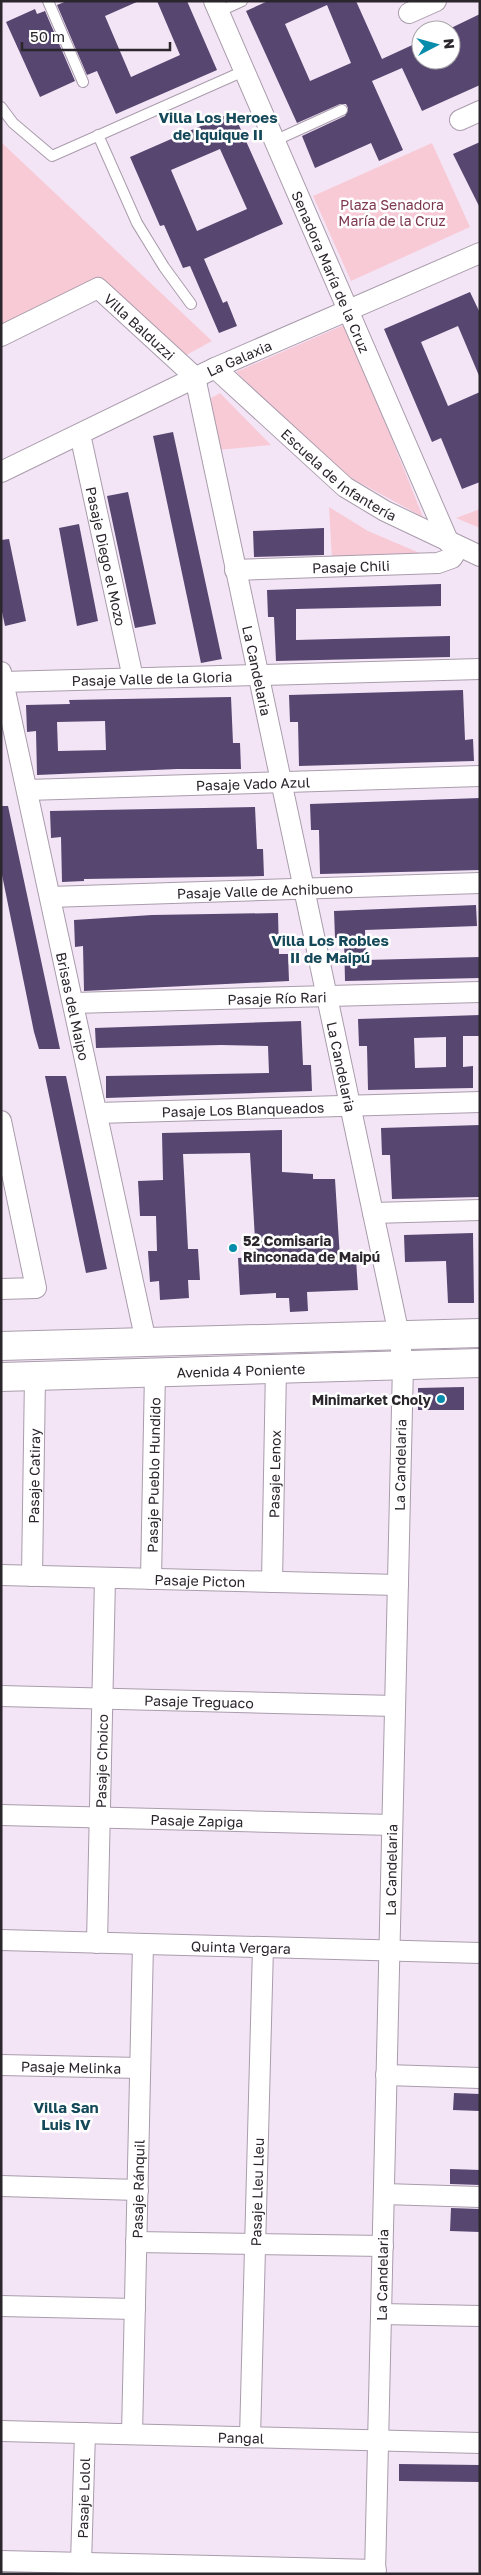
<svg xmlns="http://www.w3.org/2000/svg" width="481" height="2575" font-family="'Golos Text',sans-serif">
	<rect width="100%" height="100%" fill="#f4e5f6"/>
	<!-- green -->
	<path fill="#f8cad6" d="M 1,142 L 212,341 L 181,358 L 99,282 L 1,329 Z
		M 432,143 L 470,227 L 351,281 L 313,196 Z
		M 346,324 L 423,517 L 342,473 L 236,372 Z
		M 220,393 L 271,445 L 217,450 L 211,398 Z
		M 329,507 L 368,531 L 422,554 L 332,559 Z
		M 480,509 L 480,528 L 456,518 Z"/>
	<!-- building -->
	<path fill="#564670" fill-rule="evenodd" d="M 67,1 L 139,1 L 105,16 L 131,77 L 180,55 L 157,1 L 187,1 L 217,70 L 116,114 L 97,71 L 87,75 L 57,5 Z
		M 268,1 L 356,1 L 382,59 L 421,41 L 421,60 L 451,60 L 451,28 L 480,14 L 480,85 L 422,111 L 402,68 L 372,81 L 403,150 L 379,161 L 371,143 L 315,168 L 302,136 L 345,116 L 348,108 L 346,104 L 340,104 L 297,123 L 246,11 ZM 327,5 L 351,63 L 310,81 L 285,24 Z
		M 35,9 L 37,14 L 45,11 L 75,81 L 40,97 L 6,22 Z
		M 233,112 L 283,224 L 204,259 L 223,303 L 227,301 L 237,326 L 219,333 L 190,266 L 183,268 L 164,225 L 160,226 L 130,157 ZM 220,149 L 247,209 L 197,231 L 171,170 Z
		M 480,142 L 480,208 L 453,154 Z
		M 470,292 L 480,313 L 480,378 L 458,326 L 421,342 L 448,406 L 480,392 L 480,482 L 462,489 L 441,438 L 432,442 L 384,329 Z
		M 173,432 L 222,659 L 201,663 L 153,436 Z
		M 128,492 L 156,624 L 135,628 L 107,496 Z
		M 79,524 L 98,621 L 77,626 L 59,528 Z
		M 324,528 L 324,555 L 254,557 L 253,531 Z
		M 9,539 L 26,621 L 5,626 L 1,607 L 1,540 Z
		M 441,584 L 441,606 L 296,609 L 296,640 L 450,636 L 450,657 L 276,661 L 274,617 L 268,617 L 267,590 Z
		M 463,690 L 465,740 L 473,739 L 474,761 L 299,766 L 298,722 L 290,722 L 289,695 Z
		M 231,697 L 233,743 L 240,743 L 241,769 L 177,769 L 37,775 L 36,731 L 27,732 L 26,705 L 70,704 L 69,700 ZM 105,721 L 106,750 L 58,751 L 57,722 Z
		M 480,798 L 480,870 L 320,874 L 319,830 L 311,830 L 310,804 Z
		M 1,806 L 8,806 L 60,1049 L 39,1049 L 34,1032 L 1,870 Z
		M 255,807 L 257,849 L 263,849 L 264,876 L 84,879 L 84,881 L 62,882 L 61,837 L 51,838 L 50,811 Z
		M 476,905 L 477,926 L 365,930 L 366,960 L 480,957 L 480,978 L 345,981 L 344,938 L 335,938 L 334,911 Z
		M 278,913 L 279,954 L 288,954 L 289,981 L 84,991 L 83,946 L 75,947 L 74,920 L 152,915 Z
		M 480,1015 L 480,1036 L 463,1036 L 463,1067 L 473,1066 L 473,1088 L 368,1090 L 367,1046 L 359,1046 L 358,1019 ZM 446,1037 L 446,1067 L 415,1068 L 414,1038 Z
		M 301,1021 L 303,1065 L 311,1065 L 312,1091 L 106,1098 L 106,1076 L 269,1073 L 268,1046 L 221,1045 L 96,1048 L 95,1028 Z
		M 45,1076 L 66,1076 L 107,1269 L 86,1273 Z
		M 480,1125 L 480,1197 L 392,1199 L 390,1155 L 382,1155 L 381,1128 Z
		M 282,1130 L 282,1172 L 313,1174 L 313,1179 L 335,1179 L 340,1258 L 356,1259 L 358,1290 L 307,1292 L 308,1311 L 290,1312 L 289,1298 L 276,1298 L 276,1293 L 240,1295 L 238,1258 L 256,1257 L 250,1153 L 183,1154 L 188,1249 L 198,1249 L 200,1280 L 188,1280 L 189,1298 L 160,1300 L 159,1281 L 150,1282 L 148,1251 L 157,1251 L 156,1216 L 140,1216 L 138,1181 L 163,1180 L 162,1133 Z
		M 473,1233 L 474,1303 L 448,1303 L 446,1261 L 405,1262 L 404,1235 Z
		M 464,1387 L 464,1410 L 418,1410 L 418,1388 Z
		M 454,2093 L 480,2094 L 480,2111 L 453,2110 Z
		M 450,2169 L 480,2170 L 480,2185 L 450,2184 Z
		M 451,2208 L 480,2209 L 480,2232 L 450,2231 Z
		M 399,2464 L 480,2465 L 480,2482 L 399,2481 Z"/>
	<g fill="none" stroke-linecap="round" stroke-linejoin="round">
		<!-- lane casing -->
		<g stroke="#a99cac" stroke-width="12">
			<path id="lane" d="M 48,1 L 83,82
				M 218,12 L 242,1
				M 1,107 L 13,123 L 52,156 L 244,71
				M 98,135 L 137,223 L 164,267 L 191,304
				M 274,141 L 342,110"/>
		</g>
		<!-- street casing -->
		<g stroke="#a99cac" stroke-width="22">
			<g id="street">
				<path id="s1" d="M 214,1 L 449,543"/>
				<path d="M 409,13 L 436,1"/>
				<path d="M 460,120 L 480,111"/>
				<path id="s2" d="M 1,336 L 98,288 L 195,377 L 399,1335 L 403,1365 L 375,2574"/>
				<path id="s3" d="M 215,368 L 345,487 L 385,511 L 480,556"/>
				<path id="s4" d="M 80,434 L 133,678"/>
				<path id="s5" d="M 1,472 L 215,368 L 480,253"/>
				<path id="s6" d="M 235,570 L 438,563 L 452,558 L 459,547"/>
				<path id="s7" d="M 1,672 L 146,1342"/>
				<path id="s8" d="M 3,682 L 480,669"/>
				<path id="s9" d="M 27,790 L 480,776"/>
				<path id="s10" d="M 50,897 L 480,883"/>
				<path id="s11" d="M 73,1003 L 480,992"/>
				<path id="s12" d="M 97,1113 L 480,1102"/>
				<path d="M 1,1121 L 36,1288 L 1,1289"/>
				<path d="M 373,1213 L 480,1210"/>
				<path id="s13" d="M 1,1575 L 398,1585"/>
				<path id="s14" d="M 32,1576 L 35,1376"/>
				<path id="s15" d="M 151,1579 L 155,1372"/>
				<path id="s16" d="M 272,1582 L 276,1368"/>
				<path id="s17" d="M 1,1696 L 395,1706"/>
				<path id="s18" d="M 1,1815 L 392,1825"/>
				<path id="s19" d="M 1,1940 L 480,1953"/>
				<path id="s20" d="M 97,1943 L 105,1578"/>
				<path id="s21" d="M 1,2065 L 140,2068"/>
				<path d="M 386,2075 L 480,2078"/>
				<path d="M 1,2186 L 138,2190"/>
				<path d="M 384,2194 L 480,2197"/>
				<path d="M 136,2242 L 383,2246"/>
				<path d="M 1,2306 L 135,2309"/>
				<path d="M 381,2314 L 480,2316"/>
				<path id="s22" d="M 1,2431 L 480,2443"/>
				<path id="s23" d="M 132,2434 L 143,1944"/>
				<path id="s24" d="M 250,2437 L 263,1947"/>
				<path d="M 1,2561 L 376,2570"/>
				<path id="s25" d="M 81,2563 L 85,2433"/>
			</g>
		</g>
		<!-- secondary casing -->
		<g stroke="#a99cac" stroke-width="30">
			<g id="secondary">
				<path d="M 1,1346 L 480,1333"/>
				<path id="s26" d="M 1,1377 L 480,1363"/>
			</g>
		</g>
		<!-- lane -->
		<use href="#lane" stroke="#fff" stroke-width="10"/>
		<!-- street -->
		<use href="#street" stroke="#fff" stroke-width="20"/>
		<!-- secondary -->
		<use href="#secondary" stroke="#fff" stroke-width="28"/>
	</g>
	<!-- markers -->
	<g fill="#078cac" stroke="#fff" stroke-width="2">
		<circle cx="233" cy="1248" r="5"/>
		<circle cx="441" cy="1399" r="5"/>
	</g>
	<g text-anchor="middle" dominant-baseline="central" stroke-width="5" stroke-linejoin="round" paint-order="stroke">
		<!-- park labels -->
		<g font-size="14" fill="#7e3850" stroke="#fff">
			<text x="392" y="204">Plaza Senadora<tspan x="392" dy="16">María de la Cruz</tspan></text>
		</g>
		<!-- street labels -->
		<g font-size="14" fill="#2b252c" stroke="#fff">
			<text stroke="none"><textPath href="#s1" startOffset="295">Senadora María de la Cruz</textPath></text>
			<text stroke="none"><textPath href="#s2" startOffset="165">Villa Balduzzi</textPath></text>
			<text stroke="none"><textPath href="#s5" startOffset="264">La Galaxia</textPath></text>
			<text stroke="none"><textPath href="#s3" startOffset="164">Escuela de Infantería</textPath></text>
			<text stroke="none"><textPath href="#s4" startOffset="125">Pasaje Diego el Mozo</textPath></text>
			<text stroke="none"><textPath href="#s6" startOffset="116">Pasaje Chili</textPath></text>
			<text stroke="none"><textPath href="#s2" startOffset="540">La Candelaria</textPath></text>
			<text stroke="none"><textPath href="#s8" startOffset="149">Pasaje Valle de la Gloria</textPath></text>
			<text stroke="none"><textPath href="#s9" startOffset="226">Pasaje Vado Azul</textPath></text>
			<text stroke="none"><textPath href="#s10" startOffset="215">Pasaje Valle de Achibueno</textPath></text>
			<text stroke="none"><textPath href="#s11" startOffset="204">Pasaje Río Rari</textPath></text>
			<text stroke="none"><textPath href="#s7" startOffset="342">Brisas del Maipo</textPath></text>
			<text stroke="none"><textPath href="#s2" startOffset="945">La Candelaria</textPath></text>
			<text stroke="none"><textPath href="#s12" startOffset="146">Pasaje Los Blanqueados</textPath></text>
			<text stroke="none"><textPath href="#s26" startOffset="240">Avenida 4 Poniente</textPath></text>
			<text transform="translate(400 1465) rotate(-89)">La Candelaria</text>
			<text stroke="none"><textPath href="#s16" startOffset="108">Pasaje Lenox</textPath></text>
			<text stroke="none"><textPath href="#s14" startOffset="100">Pasaje Catiray</textPath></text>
			<text stroke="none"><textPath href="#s15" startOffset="104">Pasaje Pueblo Hundido</textPath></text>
			<text stroke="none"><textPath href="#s13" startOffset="199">Pasaje Picton</textPath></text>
			<text stroke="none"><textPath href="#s17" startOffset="198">Pasaje Treguaco</textPath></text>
			<text stroke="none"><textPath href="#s20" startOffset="182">Pasaje Choico</textPath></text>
			<text stroke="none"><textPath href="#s18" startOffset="196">Pasaje Zapiga</textPath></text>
			<text transform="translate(391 1870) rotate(-89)">La Candelaria</text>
			<text stroke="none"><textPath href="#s19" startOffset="240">Quinta Vergara</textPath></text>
			<text stroke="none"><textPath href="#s21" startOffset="70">Pasaje Melinka</textPath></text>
			<text stroke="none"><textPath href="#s23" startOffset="245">Pasaje Ránquil</textPath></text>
			<text stroke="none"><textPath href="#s24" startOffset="245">Pasaje Lleu Lleu</textPath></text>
			<text transform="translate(382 2275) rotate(-89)">La Candelaria</text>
			<text stroke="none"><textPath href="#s22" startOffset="240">Pangal</textPath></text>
			<text stroke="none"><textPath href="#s25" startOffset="65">Pasaje Lolol</textPath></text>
		</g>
		<!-- poi labels -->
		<g font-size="14" font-weight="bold" fill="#2b252c" stroke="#fff" text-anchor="start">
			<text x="243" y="1240">52 Comisaria<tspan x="243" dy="16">Rinconada de Maipú</tspan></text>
			<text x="431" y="1399" text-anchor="end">Minimarket Choly</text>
		</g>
		<!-- neighbourhood labels -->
		<g font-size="15" font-weight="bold" fill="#154959" stroke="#fff">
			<text x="218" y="117">Villa Los Heroes<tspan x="218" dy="17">de Iquique II</tspan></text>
			<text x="330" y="940">Villa Los Robles<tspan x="330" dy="17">II de Maipú</tspan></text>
			<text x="66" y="2107">Villa San<tspan x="66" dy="17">Luis IV</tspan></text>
		</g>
	</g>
	<!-- border -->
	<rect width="481" height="2575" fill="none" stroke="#2b252c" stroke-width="5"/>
	<!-- north arrow -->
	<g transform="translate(436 45) rotate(84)"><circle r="24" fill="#ffffff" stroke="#aaa8ab"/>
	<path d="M0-4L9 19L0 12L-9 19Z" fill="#078cac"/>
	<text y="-8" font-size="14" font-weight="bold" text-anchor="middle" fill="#2b252c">N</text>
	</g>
	<!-- scale -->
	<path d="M22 42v8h148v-8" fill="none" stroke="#2b252c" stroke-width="2.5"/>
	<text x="30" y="42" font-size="15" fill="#2b252c" stroke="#ffffff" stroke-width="4" paint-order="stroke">50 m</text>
</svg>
